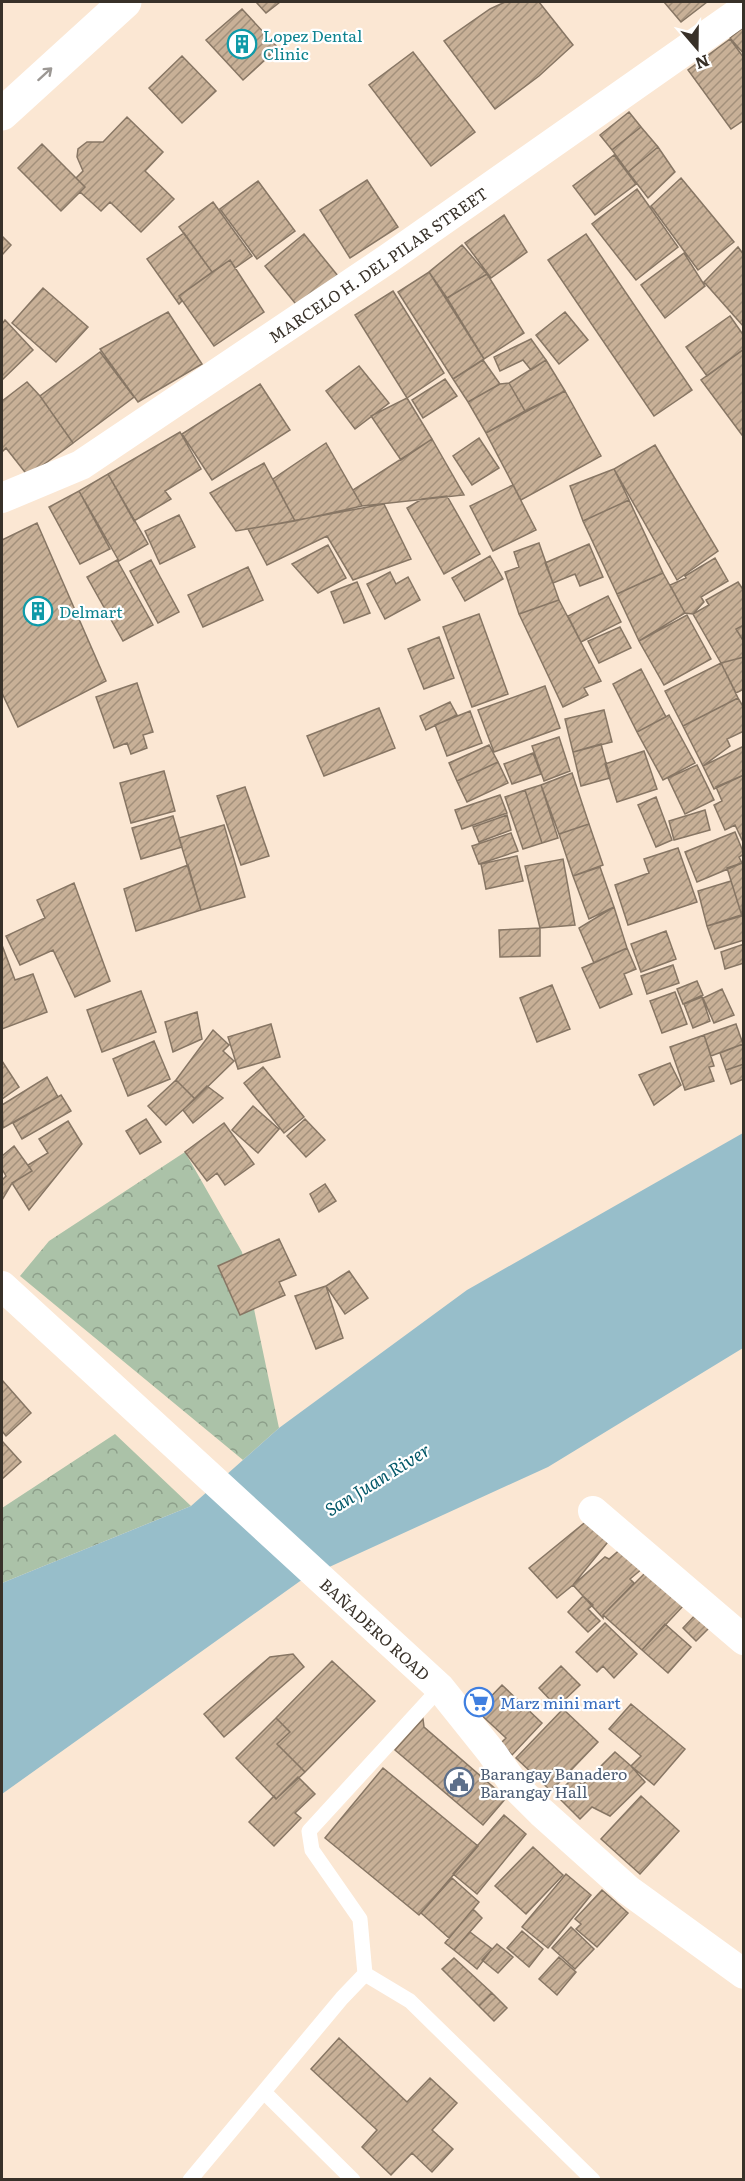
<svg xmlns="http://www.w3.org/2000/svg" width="745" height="2181" font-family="Literata,serif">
	<defs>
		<pattern id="forest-crowns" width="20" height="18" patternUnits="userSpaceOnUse" patternTransform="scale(1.5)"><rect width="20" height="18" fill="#abc2a8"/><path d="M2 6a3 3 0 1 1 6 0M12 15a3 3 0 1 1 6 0" fill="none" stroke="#8c9e89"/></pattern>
		<pattern id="building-hatch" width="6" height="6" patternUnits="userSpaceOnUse" patternTransform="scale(1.5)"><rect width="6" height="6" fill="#c8b097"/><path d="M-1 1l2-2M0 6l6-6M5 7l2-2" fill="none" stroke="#a3907b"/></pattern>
	</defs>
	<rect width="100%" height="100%" fill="#fbe7d3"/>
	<!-- forest -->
	<path fill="url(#forest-crowns)" d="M 185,1152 L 242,1252 L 279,1428 L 243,1460 L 20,1276 L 49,1241 Z
		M 115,1434 L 191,1506 L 2,1583 L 2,1508 Z"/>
	<!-- water -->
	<path fill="#97beca" d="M 743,1133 L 743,1348 L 548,1467 L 303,1579 L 2,1794 L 2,1583 L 191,1506 L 279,1428 L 467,1290 Z"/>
	<!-- building -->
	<path fill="url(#building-hatch)" stroke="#877664" stroke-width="1.5" d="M 256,2 L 280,2 L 266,13 Z
		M 505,2 L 539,2 L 573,45 L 539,76 L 495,109 L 444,41 L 490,9 Z
		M 664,2 L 707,2 L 681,22 Z
		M 242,9 L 278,48 L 243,80 L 206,40 Z
		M 744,27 L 744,54 L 730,38 Z
		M 730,39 L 744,58 L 744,120 L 731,129 L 688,70 Z
		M 413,52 L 475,132 L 431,166 L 369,85 Z
		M 182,56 L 216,91 L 182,123 L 149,88 Z
		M 629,112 L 641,127 L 612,150 L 600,135 Z
		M 127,117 L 163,152 L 145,171 L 174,199 L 141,232 L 110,202 L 101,211 L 80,192 L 85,187 L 76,178 L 83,171 L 77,157 L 78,149 L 87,142 L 103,142 Z
		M 641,127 L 658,147 L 628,172 L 612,150 Z
		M 42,144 L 85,187 L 61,211 L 18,168 Z
		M 658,147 L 675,172 L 648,198 L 628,172 Z
		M 614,155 L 636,184 L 595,215 L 573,186 Z
		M 681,178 L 734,242 L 698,270 L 651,206 Z
		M 367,180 L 398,227 L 350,258 L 320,210 Z
		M 258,181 L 295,231 L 257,259 L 220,209 Z
		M 637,189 L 678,247 L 636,280 L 592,224 Z
		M 213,202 L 252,256 L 235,268 L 230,260 L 212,272 L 179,227 Z
		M 504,215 L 527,252 L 491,278 L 465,243 Z
		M 184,233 L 212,272 L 179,296 L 182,301 L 179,304 L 147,259 Z
		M 304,234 L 338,276 L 299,308 L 265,266 Z
		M 586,234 L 692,390 L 654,416 L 548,260 Z
		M 2,236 L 11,245 L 2,255 Z
		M 462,245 L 487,274 L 447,298 L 429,272 Z
		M 738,247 L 744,255 L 744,327 L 704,282 Z
		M 684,253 L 705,286 L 665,318 L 641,285 Z
		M 230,260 L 264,312 L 214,346 L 179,296 Z
		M 429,272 L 484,359 L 453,379 L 398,292 Z
		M 487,274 L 524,333 L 484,359 L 447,298 Z
		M 43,288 L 88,327 L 56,362 L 12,323 Z
		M 393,291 L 444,373 L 407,398 L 355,315 Z
		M 168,312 L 202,364 L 138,402 L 100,349 Z
		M 565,312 L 588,340 L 559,364 L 536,335 Z
		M 730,316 L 744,336 L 744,349 L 707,376 L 686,347 Z
		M 5,320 L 33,350 L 2,380 L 2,324 Z
		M 531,339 L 546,360 L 531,370 L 523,360 L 500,371 L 494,357 Z
		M 744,349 L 744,434 L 742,435 L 701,380 Z
		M 100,352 L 134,397 L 73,443 L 40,396 Z
		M 483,360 L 500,384 L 468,402 L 453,379 Z
		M 546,360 L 565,391 L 525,411 L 509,383 Z
		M 359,366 L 389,403 L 355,429 L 326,391 Z
		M 445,379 L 457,396 L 423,418 L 412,400 Z
		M 27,382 L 40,396 L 73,443 L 28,476 L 6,448 L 2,452 L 2,401 Z
		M 509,383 L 525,411 L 486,433 L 468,402 L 500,384 Z
		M 260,384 L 290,430 L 212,480 L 182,434 Z
		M 565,391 L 601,456 L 521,500 L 486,433 Z
		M 407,398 L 432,439 L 401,460 L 371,416 Z
		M 180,432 L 201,469 L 165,491 L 171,499 L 134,521 L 108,474 Z
		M 479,438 L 499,468 L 472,485 L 453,456 Z
		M 432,439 L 464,495 L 362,506 L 353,490 Z
		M 326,443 L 362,506 L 295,521 L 273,479 Z
		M 655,445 L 718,551 L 677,580 L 614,469 Z
		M 264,463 L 295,521 L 236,531 L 210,493 Z
		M 614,469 L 629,500 L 583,521 L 570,486 Z
		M 108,474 L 148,544 L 119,561 L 79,491 Z
		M 513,485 L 536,530 L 493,551 L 470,506 Z
		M 79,491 L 110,549 L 80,564 L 49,507 Z
		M 447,496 L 480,554 L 444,574 L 407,508 L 422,499 Z
		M 629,500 L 663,573 L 617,594 L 583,521 Z
		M 384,504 L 411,559 L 353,580 L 327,536 L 267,565 L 248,529 Z
		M 179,515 L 195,547 L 160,564 L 145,531 Z
		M 37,523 L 106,681 L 18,727 L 2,693 L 2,540 Z
		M 539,543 L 559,600 L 519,614 L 505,572 L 519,567 L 514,552 Z
		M 589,544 L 603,577 L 580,586 L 575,574 L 553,583 L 545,563 Z
		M 328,545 L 346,578 L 318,593 L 292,564 Z
		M 490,556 L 503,579 L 465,601 L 452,578 Z
		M 715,558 L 728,581 L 701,597 L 704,602 L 693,614 L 685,613 L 670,585 L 686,578 L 685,576 Z
		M 117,560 L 153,625 L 123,641 L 87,577 Z
		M 151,560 L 179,612 L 158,623 L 130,571 Z
		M 248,567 L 263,600 L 203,627 L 188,595 Z
		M 390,572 L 396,584 L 408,577 L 420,600 L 385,619 L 367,584 Z
		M 663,573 L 685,613 L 639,641 L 617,594 Z
		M 357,582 L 370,613 L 344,623 L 331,592 Z
		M 738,582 L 744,591 L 744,625 L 736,629 L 744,642 L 744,657 L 721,663 L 693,614 L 709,605 L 706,600 Z
		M 608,596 L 621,622 L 581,642 L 568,616 Z
		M 559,600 L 601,681 L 584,688 L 588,695 L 563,707 L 519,614 Z
		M 479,614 L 508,694 L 472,707 L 443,627 Z
		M 687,615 L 711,659 L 664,685 L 639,641 Z
		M 744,625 L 744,642 L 736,629 Z
		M 620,627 L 631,648 L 599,663 L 588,641 Z
		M 439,637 L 454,678 L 424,689 L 408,649 Z
		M 744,657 L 744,689 L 736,693 L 721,663 Z
		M 721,663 L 738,698 L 683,726 L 665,691 Z
		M 641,669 L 666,717 L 637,732 L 613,684 Z
		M 137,683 L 153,732 L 143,735 L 147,748 L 131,754 L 127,743 L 114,748 L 96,697 Z
		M 545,686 L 560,728 L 494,752 L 478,710 Z
		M 738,698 L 744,708 L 744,731 L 727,739 L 730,746 L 703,766 L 683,726 Z
		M 450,702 L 457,715 L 426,730 L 420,716 Z
		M 379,708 L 395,748 L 324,776 L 307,736 Z
		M 604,710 L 612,742 L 573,752 L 565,719 Z
		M 470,711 L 482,743 L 447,756 L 435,725 Z
		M 669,715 L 695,763 L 663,780 L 637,732 Z
		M 559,737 L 570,771 L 544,781 L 532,746 Z
		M 601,744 L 610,778 L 581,786 L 573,752 Z
		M 489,745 L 498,762 L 457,781 L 449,763 Z
		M 744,746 L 744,775 L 714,789 L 703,766 Z
		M 644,751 L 657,789 L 617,802 L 605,764 Z
		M 533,753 L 541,774 L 512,784 L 504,764 Z
		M 498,762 L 508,783 L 467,802 L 457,781 Z
		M 697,765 L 714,800 L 685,814 L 668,778 Z
		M 164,771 L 175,811 L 131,823 L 120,783 Z
		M 572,773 L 589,824 L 559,834 L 541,785 Z
		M 744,775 L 744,841 L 743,842 L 735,825 L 725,830 L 714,805 L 722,801 L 716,787 Z
		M 541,785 L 558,838 L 542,843 L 525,790 Z
		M 245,787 L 269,856 L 241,865 L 217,796 Z
		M 525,790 L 542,843 L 523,849 L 505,797 Z
		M 500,795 L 507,813 L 462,829 L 455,810 Z
		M 656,797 L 672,840 L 656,847 L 638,805 Z
		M 705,810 L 710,830 L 674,840 L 669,821 Z
		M 507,815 L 511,830 L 479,842 L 473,827 Z
		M 173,816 L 182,847 L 141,859 L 132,828 Z
		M 589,824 L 603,865 L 573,876 L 559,834 Z
		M 224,825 L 245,897 L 201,910 L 179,838 Z
		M 735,832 L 744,854 L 739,857 L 742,863 L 697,882 L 685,852 Z
		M 511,833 L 518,851 L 479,864 L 472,846 Z
		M 678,848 L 697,902 L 628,925 L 615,885 L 649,873 L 644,859 Z
		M 517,856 L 523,881 L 486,889 L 481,864 Z
		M 563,859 L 575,925 L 540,928 L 525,866 Z
		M 742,863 L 744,867 L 742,916 L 727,868 Z
		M 188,865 L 201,910 L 136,931 L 124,889 Z
		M 600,867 L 614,907 L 589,919 L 573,876 Z
		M 731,881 L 742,916 L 707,926 L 698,891 Z
		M 74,883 L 110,981 L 75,997 L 53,950 L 20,965 L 6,936 L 45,918 L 37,900 Z
		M 614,907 L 627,948 L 594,963 L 579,928 Z
		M 744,914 L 744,940 L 715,949 L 707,926 Z
		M 540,928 L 540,956 L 500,957 L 499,930 Z
		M 666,931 L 676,959 L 641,972 L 631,944 Z
		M 744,944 L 744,963 L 725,969 L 721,952 Z
		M 2,945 L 15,980 L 33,974 L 47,1012 L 2,1029 Z
		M 627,948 L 636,969 L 624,974 L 632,994 L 600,1008 L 582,968 Z
		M 673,965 L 679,983 L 647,994 L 641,976 Z
		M 697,981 L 703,995 L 683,1004 L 677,989 Z
		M 552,985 L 570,1029 L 537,1042 L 520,998 Z
		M 722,989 L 734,1015 L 714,1023 L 703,998 Z
		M 141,991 L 156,1032 L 102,1052 L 87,1010 Z
		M 675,992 L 687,1024 L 662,1033 L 650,1001 Z
		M 702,997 L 710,1021 L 693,1028 L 684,1004 Z
		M 197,1012 L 202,1039 L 173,1052 L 165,1022 Z
		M 271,1024 L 280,1057 L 238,1069 L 228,1037 Z
		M 736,1024 L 743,1044 L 711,1056 L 704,1035 Z
		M 213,1030 L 229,1045 L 223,1051 L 234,1061 L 195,1099 L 176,1080 Z
		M 704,1035 L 714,1066 L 709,1067 L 714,1081 L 685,1090 L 670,1047 Z
		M 154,1041 L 170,1079 L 128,1096 L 113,1059 Z
		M 743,1044 L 744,1064 L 726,1070 L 720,1053 Z
		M 2,1061 L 19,1087 L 2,1099 Z
		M 670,1063 L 681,1085 L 654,1105 L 639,1075 Z
		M 744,1064 L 744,1079 L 731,1084 L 726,1070 Z
		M 263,1067 L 304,1117 L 284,1133 L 244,1083 Z
		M 47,1077 L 58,1097 L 3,1128 L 2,1105 Z
		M 176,1080 L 195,1099 L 166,1125 L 148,1106 Z
		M 207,1086 L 223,1098 L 193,1123 L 183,1110 Z
		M 61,1095 L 71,1111 L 22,1139 L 13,1123 Z
		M 253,1106 L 279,1129 L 258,1153 L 232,1130 Z
		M 146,1119 L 161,1142 L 140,1154 L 126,1131 Z
		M 305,1119 L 325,1140 L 306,1157 L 287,1136 Z
		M 68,1121 L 82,1144 L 29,1210 L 12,1183 L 32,1171 L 28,1165 L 48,1153 L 39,1139 Z
		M 224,1123 L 254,1164 L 225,1185 L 217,1173 L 207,1181 L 185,1152 Z
		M 14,1146 L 32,1171 L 12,1183 L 2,1200 L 2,1180 L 6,1176 L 2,1169 L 2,1156 Z
		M 325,1184 L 336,1201 L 319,1212 L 310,1194 Z
		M 279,1239 L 296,1275 L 279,1282 L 285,1295 L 240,1315 L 218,1266 Z
		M 349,1271 L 368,1298 L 345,1314 L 326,1286 Z
		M 326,1286 L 343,1338 L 316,1349 L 295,1296 Z
		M 2,1380 L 31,1413 L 6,1436 L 2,1431 Z
		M 2,1441 L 21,1462 L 2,1479 Z
		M 588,1520 L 611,1538 L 573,1585 L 557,1598 L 529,1568 Z
		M 623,1547 L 643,1568 L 630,1579 L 634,1583 L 603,1615 L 603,1618 L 573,1585 L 605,1557 L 609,1559 Z
		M 652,1566 L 684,1605 L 642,1650 L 603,1615 Z
		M 583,1596 L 593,1605 L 588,1609 L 600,1621 L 588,1632 L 568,1612 Z
		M 698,1612 L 712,1625 L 696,1641 L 683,1628 Z
		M 605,1623 L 637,1654 L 614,1678 L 603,1666 L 597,1672 L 576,1652 Z
		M 665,1624 L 691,1647 L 668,1673 L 642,1650 Z
		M 293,1654 L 304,1667 L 224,1737 L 204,1714 L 270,1657 Z
		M 332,1661 L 375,1701 L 305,1772 L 277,1744 L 290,1732 L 276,1718 Z
		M 561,1666 L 580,1685 L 557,1707 L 539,1688 Z
		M 502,1685 L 542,1723 L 512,1755 L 501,1743 L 506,1738 L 477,1711 Z
		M 631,1704 L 685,1749 L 654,1785 L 631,1766 L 641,1756 L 609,1729 Z
		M 563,1709 L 598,1742 L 551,1791 L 516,1758 Z
		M 276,1718 L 290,1732 L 277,1744 L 305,1772 L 276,1799 L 236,1758 Z
		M 423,1719 L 424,1727 L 506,1798 L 483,1825 L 395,1750 Z
		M 615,1752 L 631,1766 L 645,1782 L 610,1816 L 592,1807 L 580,1819 L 556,1795 L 574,1777 L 582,1785 Z
		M 383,1768 L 478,1846 L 419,1915 L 325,1838 Z
		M 298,1777 L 315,1794 L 295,1813 L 301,1818 L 274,1846 L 249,1822 L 274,1796 L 276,1799 Z
		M 641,1796 L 679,1831 L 640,1874 L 601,1839 Z
		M 504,1815 L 526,1834 L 477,1894 L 453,1874 Z
		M 533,1847 L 563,1875 L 526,1914 L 495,1886 Z
		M 566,1874 L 591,1895 L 548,1948 L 522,1927 Z
		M 452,1878 L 479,1902 L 449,1938 L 421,1913 Z
		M 602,1890 L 628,1913 L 597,1947 L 576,1929 L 581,1924 L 575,1919 Z
		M 473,1909 L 482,1918 L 454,1950 L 445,1943 Z
		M 571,1927 L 594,1949 L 575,1969 L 552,1948 Z
		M 522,1931 L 543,1949 L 529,1967 L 507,1948 Z
		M 470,1932 L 492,1949 L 477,1969 L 454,1950 Z
		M 497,1944 L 513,1957 L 498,1973 L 482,1960 Z
		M 559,1957 L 576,1972 L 557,1995 L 539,1979 Z
		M 454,1958 L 492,1993 L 479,2006 L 442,1969 Z
		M 492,1993 L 507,2008 L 494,2021 L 479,2006 Z
		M 339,2038 L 407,2102 L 430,2078 L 457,2103 L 432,2130 L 453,2149 L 432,2172 L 412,2153 L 391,2175 L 362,2147 L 377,2130 L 311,2069 Z"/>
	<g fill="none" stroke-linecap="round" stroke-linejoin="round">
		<!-- lane -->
		<path stroke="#fff" stroke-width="15" d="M 365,1974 L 410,2001 L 593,2180
			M 264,2092 L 353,2180
			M 190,2180 L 342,1998 L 365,1974 L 360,1919 L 312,1850 L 309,1831 L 440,1688"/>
		<!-- street -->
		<g stroke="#fff" stroke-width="30">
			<path id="s1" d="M 2,498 L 81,465 L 389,258 L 744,9"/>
			<path id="s2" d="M 2,1286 L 440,1688 L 492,1753 L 516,1787 L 541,1812 L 628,1890 L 744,1974"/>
			<path d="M 593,1511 L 744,1640"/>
		</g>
		<!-- secondary -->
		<path stroke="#fff" stroke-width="33" d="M 2,114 L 125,2"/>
	</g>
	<!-- one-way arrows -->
	<defs><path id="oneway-shaft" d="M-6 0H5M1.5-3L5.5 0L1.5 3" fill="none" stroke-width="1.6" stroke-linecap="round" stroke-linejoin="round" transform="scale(1.5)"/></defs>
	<use stroke="#9c9894" href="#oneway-shaft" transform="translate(45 74) rotate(-42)"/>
	<!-- icons -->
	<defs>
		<g id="building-ring" transform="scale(1.5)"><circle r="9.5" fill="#fff" stroke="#0f9aa8" stroke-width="1.5"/><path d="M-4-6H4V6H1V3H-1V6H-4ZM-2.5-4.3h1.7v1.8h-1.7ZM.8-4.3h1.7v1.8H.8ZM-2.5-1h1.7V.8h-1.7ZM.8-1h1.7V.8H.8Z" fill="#0f9aa8"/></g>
		<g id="supermarket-ring" transform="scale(1.5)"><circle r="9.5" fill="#fff" stroke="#3f7fe0" stroke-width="1.5"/><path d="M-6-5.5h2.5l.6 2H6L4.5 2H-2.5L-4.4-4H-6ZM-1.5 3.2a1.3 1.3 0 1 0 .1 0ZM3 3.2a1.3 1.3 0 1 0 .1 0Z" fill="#3f7fe0"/></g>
		<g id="civic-ring" transform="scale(1.5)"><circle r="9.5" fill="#fff" stroke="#5c6f8a" stroke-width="1.5"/><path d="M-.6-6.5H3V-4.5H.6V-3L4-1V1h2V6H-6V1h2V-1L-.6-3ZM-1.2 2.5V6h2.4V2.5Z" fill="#5c6f8a"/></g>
	</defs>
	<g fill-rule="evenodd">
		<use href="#building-ring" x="242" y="44"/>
		<use href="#building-ring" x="38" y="611"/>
		<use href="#supermarket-ring" x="479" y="1702"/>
		<use href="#civic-ring" x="459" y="1782"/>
	</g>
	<g text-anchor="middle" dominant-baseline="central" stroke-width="4.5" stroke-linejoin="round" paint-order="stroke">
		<!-- culture labels -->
		<g font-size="16" fill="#0d838f" stroke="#fff" text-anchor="start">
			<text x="263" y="35">Lopez Dental<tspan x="263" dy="18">Clinic</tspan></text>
			<text x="59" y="611">Delmart</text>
		</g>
		<!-- street labels -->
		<g font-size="16" fill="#383129" stroke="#fff">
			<text stroke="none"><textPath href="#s1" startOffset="444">MARCELO H. DEL PILAR STREET</textPath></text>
			<text stroke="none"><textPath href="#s2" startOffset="507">BAÑADERO ROAD</textPath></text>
		</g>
		<!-- shop labels -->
		<g font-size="16" fill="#366cbe" stroke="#fff" text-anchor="start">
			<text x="500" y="1702">Marz mini mart</text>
		</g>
		<!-- service labels -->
		<g font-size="16" fill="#4e5e75" stroke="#fff" text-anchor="start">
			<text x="480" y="1773">Barangay Banadero<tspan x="480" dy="18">Barangay Hall</tspan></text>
		</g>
		<!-- water labels -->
		<g font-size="18" font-style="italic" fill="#04596a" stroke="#fff">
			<text transform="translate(377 1479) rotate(-32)">San Juan River</text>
		</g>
	</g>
	<!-- border -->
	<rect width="745" height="2181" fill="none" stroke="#383129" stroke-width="6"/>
	<!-- north arrow -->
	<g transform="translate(697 48) rotate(160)" stroke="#ffffff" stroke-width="4.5" paint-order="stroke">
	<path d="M0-4.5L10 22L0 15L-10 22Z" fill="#383129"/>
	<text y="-9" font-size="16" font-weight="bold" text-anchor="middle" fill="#383129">N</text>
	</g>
</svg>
